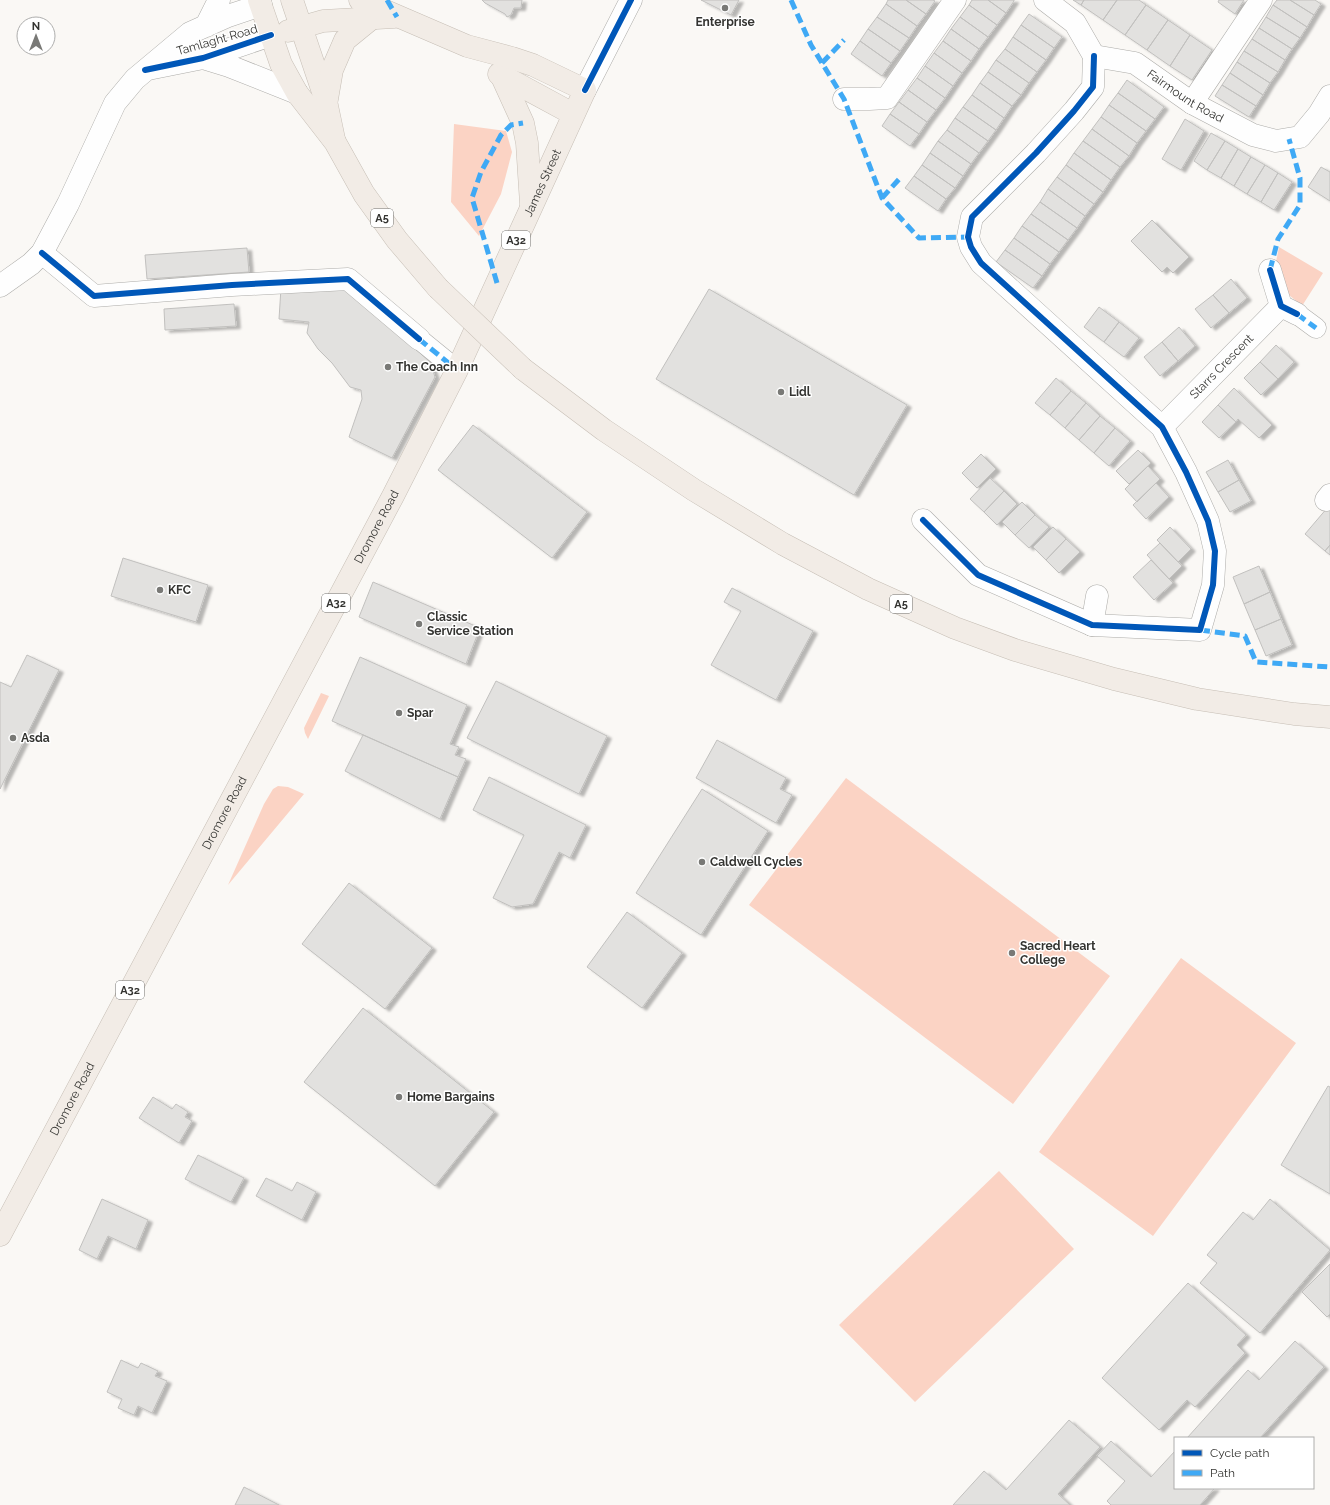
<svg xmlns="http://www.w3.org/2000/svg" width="1330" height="1505" font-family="Raleway,sans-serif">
	<defs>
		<filter id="shadow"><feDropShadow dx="4.5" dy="2.5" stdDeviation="1" flood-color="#0004"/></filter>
	</defs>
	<rect width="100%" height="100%" fill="#faf8f5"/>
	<!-- green -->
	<path fill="#fbd3c4" d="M 454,124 L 506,131 L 512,152 L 501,194 L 479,236 L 451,202 Z
		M 1279,247 L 1323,273 L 1302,306 L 1289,295 L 1275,267 Z
		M 321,693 L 329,696 L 308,739 L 305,733 L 304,728 Z
		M 846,778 L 1110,976 L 1013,1104 L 749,905 Z
		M 278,786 L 288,787 L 304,794 L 228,885 L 264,804 L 273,789 Z
		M 1181,958 L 1296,1043 L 1153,1236 L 1039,1152 Z
		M 999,1171 L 1074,1249 L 915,1402 L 839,1325 Z"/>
	<!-- building -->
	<path fill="#e2e1df" stroke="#c1c0be" filter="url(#shadow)" d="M 482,0 L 522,0 L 521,8 L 514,8 L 511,15 L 507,17 L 505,14 L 485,3 Z
		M 701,0 L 739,0 L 731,15 Z
		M 888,0 L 906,0 L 926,14 L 917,26 L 886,4 Z
		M 906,0 L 933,0 L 935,1 L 926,14 Z
		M 972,0 L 988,0 L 1006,13 L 997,25 L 969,5 Z
		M 988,0 L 1014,0 L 1014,1 L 1006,13 Z
		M 1073,0 L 1084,0 L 1081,5 Z
		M 1084,0 L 1117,0 L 1103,20 L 1081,5 Z
		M 1117,0 L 1139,0 L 1146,5 L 1125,35 L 1103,20 Z
		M 1219,0 L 1244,0 L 1235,14 L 1218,2 Z
		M 1277,0 L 1290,0 L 1314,15 L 1307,27 L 1273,5 Z
		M 1290,0 L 1315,0 L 1321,4 L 1314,15 Z
		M 886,4 L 917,26 L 909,38 L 877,17 Z
		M 969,5 L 997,25 L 988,37 L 960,17 Z
		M 1146,5 L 1168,20 L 1147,50 L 1125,35 Z
		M 1273,5 L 1307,27 L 1300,38 L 1266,17 Z
		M 1029,14 L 1062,37 L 1054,48 L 1021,25 Z
		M 877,17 L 909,38 L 900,51 L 868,29 Z
		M 960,17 L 988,37 L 979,49 L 951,29 Z
		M 1266,17 L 1300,38 L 1292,49 L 1259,28 Z
		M 1168,20 L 1190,35 L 1170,66 L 1147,50 Z
		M 1021,25 L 1054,48 L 1046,60 L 1013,37 Z
		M 1259,28 L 1292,49 L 1285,60 L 1252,39 Z
		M 868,29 L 900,51 L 891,63 L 860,41 Z
		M 951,29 L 979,49 L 971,61 L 943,41 Z
		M 1190,35 L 1212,50 L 1192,80 L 1170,66 Z
		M 1013,37 L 1046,60 L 1037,72 L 1005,49 Z
		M 1252,39 L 1285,60 L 1278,72 L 1244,51 Z
		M 860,41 L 891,63 L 882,76 L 851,54 Z
		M 943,41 L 971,61 L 962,73 L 934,53 Z
		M 1005,49 L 1037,72 L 1029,83 L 996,60 Z
		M 1244,51 L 1278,72 L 1270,83 L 1237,62 Z
		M 934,53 L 962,73 L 953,86 L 925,66 Z
		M 996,60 L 1029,83 L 1021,95 L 988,72 Z
		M 1237,62 L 1270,83 L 1263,95 L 1230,73 Z
		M 925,66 L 953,86 L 945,98 L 917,78 Z
		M 988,72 L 1021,95 L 1012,106 L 980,83 Z
		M 1230,73 L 1263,95 L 1256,106 L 1222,85 Z
		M 917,78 L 945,98 L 936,110 L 908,90 Z
		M 1127,80 L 1164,107 L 1155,119 L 1118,93 Z
		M 980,83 L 1012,106 L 1004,118 L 972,95 Z
		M 1222,85 L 1256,106 L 1249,117 L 1215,96 Z
		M 908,90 L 936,110 L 927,122 L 899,102 Z
		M 1118,93 L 1155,119 L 1146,131 L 1109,105 Z
		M 972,95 L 1004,118 L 996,130 L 963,107 Z
		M 899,102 L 927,122 L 919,134 L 890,114 Z
		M 1109,105 L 1146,131 L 1137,143 L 1101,117 Z
		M 963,107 L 996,130 L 988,141 L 955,118 Z
		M 890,114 L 919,134 L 910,146 L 882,126 Z
		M 1101,117 L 1137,143 L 1129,156 L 1092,129 Z
		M 955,118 L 988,141 L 979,153 L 947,130 Z
		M 1185,119 L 1204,131 L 1181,170 L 1162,159 Z
		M 1092,129 L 1129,156 L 1120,167 L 1083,141 Z
		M 947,130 L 979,153 L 971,164 L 938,141 Z
		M 1211,133 L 1225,141 L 1207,170 L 1194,161 Z
		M 938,141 L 971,164 L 963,176 L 930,153 Z
		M 1083,141 L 1120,167 L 1111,180 L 1074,153 Z
		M 1225,141 L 1238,149 L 1221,178 L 1207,170 Z
		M 1238,149 L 1251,157 L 1234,186 L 1221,178 Z
		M 930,153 L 963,176 L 955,188 L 922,165 Z
		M 1074,153 L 1111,180 L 1103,192 L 1066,165 Z
		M 1251,157 L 1265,165 L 1247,194 L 1234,186 Z
		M 922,165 L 955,188 L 946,199 L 914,176 Z
		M 1066,165 L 1103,192 L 1094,204 L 1057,177 Z
		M 1265,165 L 1278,173 L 1261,202 L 1247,194 Z
		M 1321,167 L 1330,172 L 1330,201 L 1308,187 Z
		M 1278,173 L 1292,182 L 1274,210 L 1261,202 Z
		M 914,176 L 946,199 L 938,211 L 905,188 Z
		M 1057,177 L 1094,204 L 1085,216 L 1048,189 Z
		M 1048,189 L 1085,216 L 1077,228 L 1040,202 Z
		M 1040,202 L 1077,228 L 1068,240 L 1031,214 Z
		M 1031,214 L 1068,240 L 1059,252 L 1022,226 Z
		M 1152,220 L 1189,257 L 1173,273 L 1167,267 L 1162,272 L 1131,241 Z
		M 1022,226 L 1059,252 L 1050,264 L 1014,238 Z
		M 1014,238 L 1050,264 L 1042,276 L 1005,250 Z
		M 247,248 L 249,272 L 147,279 L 145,255 Z
		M 1005,250 L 1042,276 L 1033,288 L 996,262 Z
		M 1231,279 L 1247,298 L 1229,313 L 1213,295 Z
		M 346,286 L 430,362 L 435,377 L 392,458 L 349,437 L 362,399 L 361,390 L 350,387 L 332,363 L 318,349 L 307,333 L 309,322 L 279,319 L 281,288 Z
		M 709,289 L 907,405 L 854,495 L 656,379 Z
		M 1213,295 L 1229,313 L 1211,328 L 1195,309 Z
		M 234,304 L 236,326 L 165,330 L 164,309 Z
		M 1099,307 L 1119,322 L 1104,342 L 1084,327 Z
		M 1119,322 L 1139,338 L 1124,357 L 1104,342 Z
		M 1179,327 L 1195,346 L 1178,361 L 1162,342 Z
		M 1162,342 L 1178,361 L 1160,376 L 1144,357 Z
		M 1276,345 L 1294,362 L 1278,379 L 1260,362 Z
		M 1260,362 L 1278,379 L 1261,395 L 1244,378 Z
		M 1056,378 L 1071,391 L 1050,415 L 1035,403 Z
		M 1234,388 L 1272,425 L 1259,438 L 1238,419 L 1236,422 L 1218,405 Z
		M 1071,391 L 1086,403 L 1065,428 L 1050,415 Z
		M 1086,403 L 1100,416 L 1079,440 L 1065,428 Z
		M 1218,405 L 1236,422 L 1219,438 L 1202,422 Z
		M 1100,416 L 1115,428 L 1094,453 L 1079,440 Z
		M 473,425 L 587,512 L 552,558 L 438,470 Z
		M 1115,428 L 1130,441 L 1109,466 L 1094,453 Z
		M 1138,450 L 1151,463 L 1129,484 L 1116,471 Z
		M 981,454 L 996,469 L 977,488 L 962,473 Z
		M 1228,460 L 1239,480 L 1218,492 L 1206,472 Z
		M 1148,466 L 1160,479 L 1137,502 L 1125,489 Z
		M 990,478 L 1004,491 L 984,512 L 970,499 Z
		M 1239,480 L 1251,501 L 1230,512 L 1218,492 Z
		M 1156,483 L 1169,497 L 1146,519 L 1133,505 Z
		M 1004,491 L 1017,504 L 997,525 L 984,512 Z
		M 1022,502 L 1035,515 L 1015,535 L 1002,522 Z
		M 1328,507 L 1330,509 L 1330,545 L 1325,551 L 1305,534 Z
		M 1035,515 L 1049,527 L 1029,548 L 1015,535 Z
		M 1053,527 L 1066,539 L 1046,560 L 1033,547 Z
		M 1170,527 L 1191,549 L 1178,562 L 1157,540 Z
		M 1066,539 L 1080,552 L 1059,573 L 1046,560 Z
		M 1160,543 L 1182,566 L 1169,579 L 1147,555 Z
		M 1330,545 L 1330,555 L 1325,551 Z
		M 123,558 L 208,585 L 196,622 L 111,596 Z
		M 1151,560 L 1173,583 L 1154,600 L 1133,577 Z
		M 1259,566 L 1270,592 L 1244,604 L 1233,577 Z
		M 373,582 L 480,628 L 466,664 L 359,617 Z
		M 732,588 L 813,631 L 776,700 L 711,665 L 741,611 L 724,602 Z
		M 1270,592 L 1281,619 L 1255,630 L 1244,604 Z
		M 1281,619 L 1292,645 L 1266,656 L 1255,630 Z
		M 27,655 L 59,670 L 0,789 L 0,682 L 11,687 Z
		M 360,657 L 467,705 L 450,744 L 459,747 L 455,755 L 466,759 L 458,777 L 332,721 Z
		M 496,681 L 607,736 L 579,794 L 467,738 Z
		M 363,735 L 458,777 L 440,819 L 345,771 Z
		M 717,740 L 786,778 L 780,789 L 792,795 L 776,823 L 696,778 Z
		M 489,777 L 586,825 L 570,858 L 559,852 L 533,904 L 512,907 L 493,898 L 524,835 L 473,810 Z
		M 702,789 L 768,831 L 701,935 L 636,893 Z
		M 349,883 L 432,948 L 385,1009 L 302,944 Z
		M 627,912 L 682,953 L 642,1008 L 587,967 Z
		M 363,1008 L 494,1112 L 435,1186 L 304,1082 Z
		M 1328,1086 L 1330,1087 L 1330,1194 L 1281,1165 Z
		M 153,1097 L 172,1109 L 176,1104 L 188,1112 L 185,1117 L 192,1121 L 179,1143 L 139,1118 Z
		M 198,1155 L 244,1178 L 231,1202 L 185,1179 Z
		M 266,1178 L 292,1191 L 297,1182 L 316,1192 L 302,1220 L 256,1196 Z
		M 102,1199 L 148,1220 L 136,1249 L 108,1236 L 97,1259 L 79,1250 Z
		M 1270,1199 L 1330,1250 L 1260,1333 L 1200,1283 L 1217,1263 L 1207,1255 L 1243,1212 L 1253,1220 Z
		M 1330,1264 L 1330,1314 L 1327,1317 L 1302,1292 Z
		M 1188,1283 L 1246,1335 L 1237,1345 L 1245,1353 L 1195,1407 L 1187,1400 L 1159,1430 L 1102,1378 Z
		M 1295,1341 L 1324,1367 L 1260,1438 L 1187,1438 L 1248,1370 L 1259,1380 Z
		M 121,1360 L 138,1368 L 141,1363 L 158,1371 L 155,1376 L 167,1381 L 152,1413 L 138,1406 L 134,1415 L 118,1408 L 122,1399 L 107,1392 Z
		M 1069,1420 L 1100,1447 L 1058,1494 L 1070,1505 L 953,1505 L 984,1471 L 1006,1490 Z
		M 1111,1441 L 1151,1477 L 1175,1451 L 1175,1488 L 1215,1488 L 1200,1505 L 1111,1505 L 1107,1501 L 1125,1481 L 1097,1456 Z
		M 244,1487 L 279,1505 L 235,1505 Z"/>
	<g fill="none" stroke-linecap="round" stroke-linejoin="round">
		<!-- pedestrian casing -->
		<g stroke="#adaca9" stroke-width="21">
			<path id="pedestrian" d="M 1297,314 L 1316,328
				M 419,339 L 457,370"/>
		</g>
		<!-- minor casing -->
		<g stroke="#adaca9" stroke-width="23">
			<g id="minor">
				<path d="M 1045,0 L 1075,23 L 1094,56"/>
				<path id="s1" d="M 1094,56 L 1135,63 L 1192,103 L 1253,135 L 1276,141 L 1300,137 L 1319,114 L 1330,96"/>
				<path d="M 844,99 L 869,99 L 887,98 L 955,0"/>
				<path d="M 1192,103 L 1261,0"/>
				<path d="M 42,253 L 94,296 L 232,285 L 348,279 L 419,339"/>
				<path d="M 1270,270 L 1281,306 L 1297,314"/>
				<path id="s2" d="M 1162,427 L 1281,306"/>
				<path d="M 1326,500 L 1330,495"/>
				<path d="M 923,520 L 978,575 L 1092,625 L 1200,630 L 1213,585 L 1215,551 L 1208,521 L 1186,472 L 1162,427 L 981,263 L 971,247 L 968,237 L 972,217 L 1036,153 L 1074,111 L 1093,87 L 1094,56"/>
				<path d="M 1092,625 L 1097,596"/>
			</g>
		</g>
		<!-- tertiary casing -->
		<g stroke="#adaca9" stroke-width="23">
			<path id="tertiary" d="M 206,26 L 219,0
				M 203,58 L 229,66 L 297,93
				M 148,69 L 203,58 L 271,35
				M 585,90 L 631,0
				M 0,286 L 31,264 L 42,253 L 68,204 L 115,103 L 135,79 L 190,33 L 228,16 L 261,5"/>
		</g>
		<!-- trunk casing -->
		<g stroke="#c6beb5" stroke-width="23">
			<g id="trunk">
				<path d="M 259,0 L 281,64 L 297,93 L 335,142 L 364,194 L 397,240 L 438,288"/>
				<path d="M 292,0 L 326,101 L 334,139"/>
				<path d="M 288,31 L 323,21 L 394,17"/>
				<path d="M 499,74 L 573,114"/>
				<path d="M 502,77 L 523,123 L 527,143 L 531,204"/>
				<path d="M 327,99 L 332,70 L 345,40 L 372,18"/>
				<path d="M 523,369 L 604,430 L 694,490 L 783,544 L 868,589 L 955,628 L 1015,650 L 1114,679 L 1197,699 L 1294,714 L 1330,717"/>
				<path id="s3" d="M 0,1235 L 393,496 L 457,370 L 585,90 L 533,65 L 512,58 L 467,46 L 360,0"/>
			</g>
		</g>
		<!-- pedestrian -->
		<use href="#pedestrian" stroke="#fefefe" stroke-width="20"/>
		<!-- minor -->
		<use href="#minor" stroke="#fefefe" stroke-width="22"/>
		<!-- tertiary -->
		<use href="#tertiary" stroke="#fefefe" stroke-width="22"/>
		<!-- trunk -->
		<use href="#trunk" stroke="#f2ece6" stroke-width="22"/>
		<!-- trunk-bridge casing -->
		<g stroke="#c6beb5" stroke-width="23" stroke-linecap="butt">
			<path id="trunk-bridge" d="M 438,288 L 523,369"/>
		</g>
		<!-- trunk-bridge -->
		<use href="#trunk-bridge" stroke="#f2ece6" stroke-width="22"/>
		<!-- quiet -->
		<path stroke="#3fa9f5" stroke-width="5" stroke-dasharray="10 5" stroke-linecap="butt" d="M 387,0 L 397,17
			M 791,0 L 811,45 L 844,99 L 882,198 L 919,238 L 968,237
			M 822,63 L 844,40
			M 882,198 L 901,177
			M 1270,270 L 1278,239 L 1300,205 L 1300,178 L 1289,139
			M 497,283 L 472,198 L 481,172 L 501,135 L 511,125 L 523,123
			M 1297,314 L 1316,328
			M 419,339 L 457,370
			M 1200,630 L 1245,636 L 1256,662 L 1330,667"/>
		<!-- cycleway casing -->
		<g stroke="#fff" stroke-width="8">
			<path id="cycleway" d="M 145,70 L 203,58 L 271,35
				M 585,90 L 631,0
				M 42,253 L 94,296 L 232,285 L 348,279 L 419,339
				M 1270,270 L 1281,306 L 1297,314
				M 923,520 L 978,575 L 1092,625 L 1200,630 L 1213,585 L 1215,551 L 1208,521 L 1186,472 L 1162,427 L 981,263 L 971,247 L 968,237 L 972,217 L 1036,153 L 1074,111 L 1093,87 L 1094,56"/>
		</g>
		<!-- cycleway -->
		<use href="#cycleway" stroke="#0057b8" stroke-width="6"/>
	</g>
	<!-- markers -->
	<g fill="#797976" stroke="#fff" stroke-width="1.5">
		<circle cx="725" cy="8" r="4"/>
		<circle cx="388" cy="367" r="4"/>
		<circle cx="781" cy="392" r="4"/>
		<circle cx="160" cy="590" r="4"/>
		<circle cx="419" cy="624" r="4"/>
		<circle cx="399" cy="713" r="4"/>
		<circle cx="13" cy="738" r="4"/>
		<circle cx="702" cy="862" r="4"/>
		<circle cx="1012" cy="953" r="4"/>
		<circle cx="399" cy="1097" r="4"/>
	</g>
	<g text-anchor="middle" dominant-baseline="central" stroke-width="3" stroke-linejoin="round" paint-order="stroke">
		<!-- shield labels -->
		<g fill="#fff" stroke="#71716f" stroke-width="1">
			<rect x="371" y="209" width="22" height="18" rx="3"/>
			<rect x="502" y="231" width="28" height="18" rx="3"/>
			<rect x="322" y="594" width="28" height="18" rx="3"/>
			<rect x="890" y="595" width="22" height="18" rx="3"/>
			<rect x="116" y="981" width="28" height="18" rx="3"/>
		</g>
		<g font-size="11" font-weight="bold" fill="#343431">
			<text x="382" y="218">A5</text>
			<text x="516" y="240">A32</text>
			<text x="336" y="603">A32</text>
			<text x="901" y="604">A5</text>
			<text x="130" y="990">A32</text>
		</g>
		<!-- poi labels -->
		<g font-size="12" font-weight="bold" fill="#343431" stroke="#fff" text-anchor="start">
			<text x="725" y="22" text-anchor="middle">Enterprise</text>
			<text x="396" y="367">The Coach Inn</text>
			<text x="789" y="392">Lidl</text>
			<text x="168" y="590">KFC</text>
			<text x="427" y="617">Classic<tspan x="427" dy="14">Service Station</tspan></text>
			<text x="407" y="713">Spar</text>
			<text x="21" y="738">Asda</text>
			<text x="710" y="862">Caldwell Cycles</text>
			<text x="1020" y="946">Sacred Heart<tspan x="1020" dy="14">College</tspan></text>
			<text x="407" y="1097">Home Bargains</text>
		</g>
		<!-- street labels -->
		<g font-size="12" fill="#343431" stroke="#fff">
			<text transform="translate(217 40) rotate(-16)">Tamlaght Road</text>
			<text stroke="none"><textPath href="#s1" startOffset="102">Fairmount Road</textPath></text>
			<text stroke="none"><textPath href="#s3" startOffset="1184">James Street</textPath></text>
			<text stroke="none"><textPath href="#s2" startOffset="85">Starrs Crescent</textPath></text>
			<text stroke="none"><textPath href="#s3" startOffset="802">Dromore Road</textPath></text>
			<text stroke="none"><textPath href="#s3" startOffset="478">Dromore Road</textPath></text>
			<text stroke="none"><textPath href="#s3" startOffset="154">Dromore Road</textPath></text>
		</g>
	</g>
	<!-- legend -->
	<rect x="1174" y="1437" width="140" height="52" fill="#ffffff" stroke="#aeaead"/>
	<rect x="1182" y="1450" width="20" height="6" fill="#0057b8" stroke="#aeaead"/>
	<text x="1210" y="1457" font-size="12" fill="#343431">Cycle path</text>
	<rect x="1182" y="1470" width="20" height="6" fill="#3fa9f5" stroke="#aeaead"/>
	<text x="1210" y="1477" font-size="12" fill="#343431">Path</text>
	<!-- north arrow -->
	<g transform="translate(36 36)"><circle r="19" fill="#ffffff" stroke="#aeaead"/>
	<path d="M0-3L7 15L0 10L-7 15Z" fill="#797976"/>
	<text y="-6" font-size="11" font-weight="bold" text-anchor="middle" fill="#343431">N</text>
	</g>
</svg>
